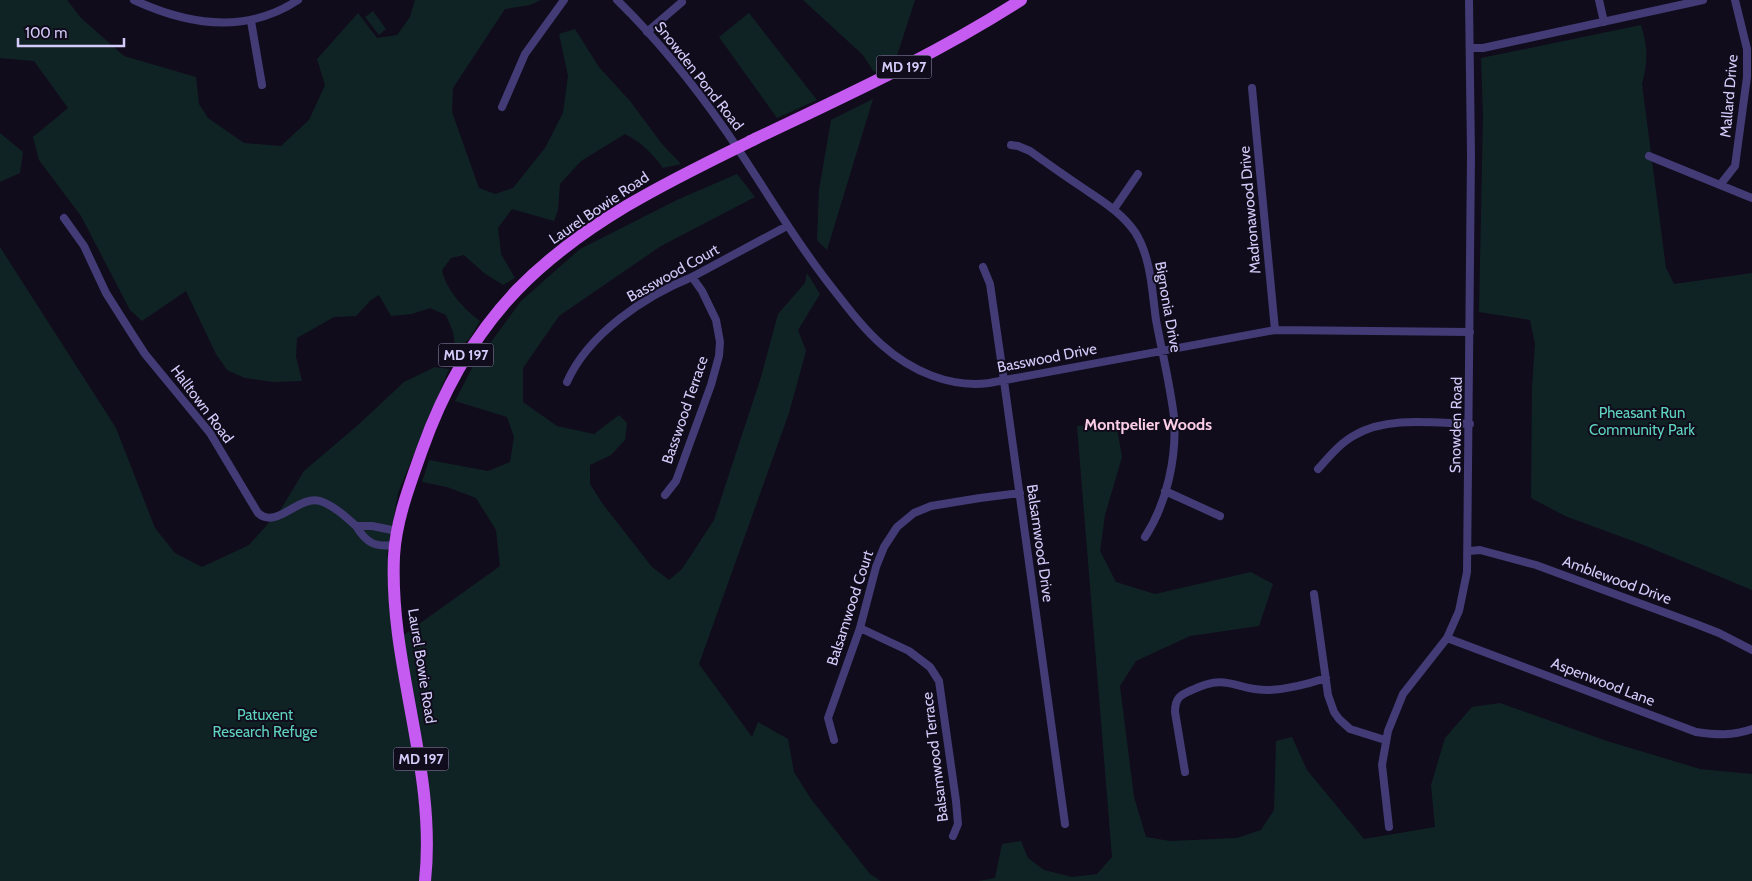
<svg xmlns="http://www.w3.org/2000/svg" width="1752" height="881" font-family="Cabin,sans-serif">
	<rect width="100%" height="100%" fill="#100c1b"/>
	<!-- green -->
	<path fill="#102324" d="M 0,0 L 67,0 L 81,18 L 124,56 L 196,77 L 199,104 L 208,118 L 244,143 L 281,146 L 309,120 L 325,85 L 317,59 L 358,13 L 377,38 L 397,35 L 410,17 L 415,0 L 541,0 L 530,5 L 505,9 L 453,88 L 452,112 L 479,188 L 495,194 L 513,188 L 545,148 L 563,113 L 568,76 L 559,34 L 575,29 L 599,67 L 630,101 L 662,144 L 681,164 L 663,168 C 652,153 641,142 625,134 L 581,161 L 560,184 L 558,210 L 554,221 L 512,209 L 498,228 L 501,254 L 515,278 L 503,285 L 484,273 L 464,255 L 451,258 L 442,270 C 446,290 464,309 480,321 L 470,338 L 456,351 L 453,332 L 446,315 L 430,308 L 412,314 L 391,316 L 379,295 L 371,300 L 356,316 L 334,317 L 297,338 L 296,357 L 302,381 L 273,382 L 245,378 L 227,370 L 216,354 L 186,291 L 142,321 L 130,310 L 81,216 L 39,160 L 33,137 L 68,108 L 34,61 L 0,58 Z
		M 803,0 L 915,0 L 895,62 L 874,72 L 863,55 Z
		M 373,11 L 386,29 L 379,35 L 365,17 Z
		M 749,13 L 817,100 L 777,118 L 719,37 Z
		M 1641,25 C 1648,48 1648,61 1642,84 L 1666,268 L 1674,284 L 1752,273 L 1752,590 L 1641,544 L 1565,516 L 1531,498 L 1532,388 L 1535,344 L 1530,320 L 1479,312 L 1483,115 L 1481,58 Z
		M 873,99 L 827,250 L 817,240 L 819,190 L 831,120 Z
		M 0,133 L 23,152 L 20,173 L 0,182 Z
		M 737,174 L 755,197 L 661,246 L 559,316 L 523,368 L 523,402 L 557,426 L 594,434 L 619,415 L 627,423 L 625,440 L 611,455 L 590,465 L 590,484 L 602,503 L 652,567 L 669,580 L 682,569 L 714,520 L 761,377 L 778,314 L 805,283 L 807,273 L 820,294 L 798,330 L 806,351 L 789,413 L 699,664 L 752,737 L 758,722 L 788,739 L 794,772 L 811,799 L 870,874 L 881,881 L 0,881 L 0,247 L 116,428 L 155,528 L 175,553 L 202,567 L 249,545 L 281,509 L 304,471 L 358,425 L 404,382 L 435,367 L 449,369 L 398,493 L 387,556 L 391,559 L 398,639 L 500,566 L 496,530 L 476,498 L 447,487 L 422,482 L 429,460 L 488,471 L 510,462 L 514,437 L 507,417 L 455,401 L 472,368 L 521,301 L 580,249 L 679,199 Z
		M 1116,423 L 1122,457 L 1105,515 L 1100,551 L 1116,582 L 1155,594 L 1251,572 L 1273,584 L 1259,626 L 1190,636 L 1136,661 L 1120,686 L 1134,797 L 1146,837 L 1170,841 L 1237,838 L 1261,830 L 1274,810 L 1276,741 L 1292,737 L 1307,770 L 1364,839 L 1435,827 L 1431,785 L 1445,738 L 1472,707 L 1500,703 L 1607,741 L 1700,769 L 1752,774 L 1752,881 L 978,881 L 995,878 L 1002,844 L 1021,841 L 1028,858 L 1044,870 L 1072,877 L 1097,874 L 1112,857 L 1077,426 Z"/>
	<g fill="none" stroke-linecap="round" stroke-linejoin="round">
		<!-- street -->
		<path stroke="#423b76" stroke-width="8" d="M 134,0 C 188,25 247,34 298,0
			M 617,0 C 657,39 694,85 726,131 C 763,185 796,243 837,294 C 851,312 865,330 882,345 C 911,371 950,388 989,383 L 1275,330 L 1470,332
			M 1599,0 L 1604,22
			M 251,21 L 262,85
			M 647,32 L 682,2
			M 1470,48 L 1483,48 L 1703,0
			M 1252,88 L 1275,330
			M 502,107 L 525,54 L 564,0
			M 1011,145 L 1018,146 L 1030,151 C 1048,164 1065,176 1083,188 C 1102,201 1121,212 1135,232 C 1151,257 1152,291 1156,320 C 1162,352 1170,384 1174,417 C 1177,457 1167,503 1145,537
			M 1649,156 L 1752,198
			M 1720,185 L 1735,166 L 1747,77 L 1747,49 L 1735,0
			M 1114,209 L 1138,174
			M 64,218 L 84,246 L 106,293 L 132,334 L 145,354 L 210,433 L 258,513 C 277,530 298,495 320,501 C 333,505 346,517 356,526
			M 983,267 L 990,284 L 1004,381 L 1065,824
			M 567,382 C 588,334 645,296 692,277 L 787,226
			M 1318,469 C 1329,457 1340,443 1355,435 C 1388,416 1433,423 1470,424
			M 1165,491 L 1220,516
			M 665,495 L 676,481 L 711,385 L 719,356 L 720,342 L 716,320 L 702,291 L 692,277
			M 395,545 C 375,547 367,544 356,526 L 372,526 L 397,531
			M 1469,551 L 1480,550 L 1536,565 L 1696,624 L 1719,633 L 1752,650
			M 1314,594 L 1328,695 L 1334,712 L 1339,719 L 1350,729 L 1385,740
			M 860,628 L 909,651 L 930,667 L 939,681 L 956,801 L 958,824 L 953,836
			M 1447,638 L 1696,732 C 1716,735 1733,736 1752,729
			M 834,740 L 828,718 L 860,628 L 876,567 L 884,547 L 897,527 L 914,513 L 931,506 L 980,498 L 1020,493
			M 1185,772 L 1175,712 C 1175,698 1180,695 1192,690 C 1229,672 1235,691 1270,690 C 1289,689 1308,684 1326,678
			M 1389,827 L 1382,765 L 1388,731 L 1403,694 L 1447,638 L 1459,611 L 1467,572 L 1471,155 L 1469,0"/>
		<!-- primary -->
		<path stroke="#c55bf1" stroke-width="12" d="M 425,881 C 437,770 389,666 394,556 C 396,520 410,484 422,450 C 443,391 473,336 517,290 C 584,221 673,179 757,138 C 847,95 937,54 1021,0"/>
	</g>
	<g text-anchor="middle" dominant-baseline="central" stroke-width="4" stroke-linejoin="round" paint-order="stroke">
		<!-- shield labels -->
		<g fill="#100c1b" stroke="#9992b7" stroke-width="1">
			<rect x="876.5" y="55.5" width="55" height="23" rx="4"/>
			<rect x="438.5" y="343.5" width="55" height="23" rx="4"/>
			<rect x="393.5" y="747.5" width="55" height="23" rx="4"/>
		</g>
		<g font-size="14" font-weight="bold" fill="#d4cbfa">
			<text x="904" y="67">MD 197</text>
			<text x="466" y="355">MD 197</text>
			<text x="421" y="759">MD 197</text>
		</g>
		<!-- street labels -->
		<g font-size="15" fill="#d4cbfa" stroke="#100c1b">
			<text transform="translate(699 76) rotate(52)">Snowden Pond Road</text>
			<text transform="translate(1729 96) rotate(-85)">Mallard Drive</text>
			<text transform="translate(599 208) rotate(-34)">Laurel Bowie Road</text>
			<text transform="translate(1250 210) rotate(-95)">Madronawood Drive</text>
			<text transform="translate(673 273) rotate(-29)">Basswood Court</text>
			<text transform="translate(1168 307) rotate(80)">Bignonia Drive</text>
			<text transform="translate(1047 358) rotate(-11)">Basswood Drive</text>
			<text transform="translate(202 404) rotate(53)">Halltown Road</text>
			<text transform="translate(685 410) rotate(-71)">Basswood Terrace</text>
			<text transform="translate(1456 425) rotate(-89)">Snowden Road</text>
			<text transform="translate(1040 543) rotate(82)">Balsamwood Drive</text>
			<text transform="translate(1617 580) rotate(20)">Amblewood Drive</text>
			<text transform="translate(850 608) rotate(-72)">Balsamwood Court</text>
			<text transform="translate(422 666) rotate(81)">Laurel Bowie Road</text>
			<text transform="translate(1603 682) rotate(21)">Aspenwood Lane</text>
			<text transform="translate(935 757) rotate(-97)">Balsamwood Terrace</text>
		</g>
		<!-- park labels -->
		<g font-size="15" fill="#5ed3bf" stroke="#100c1b">
			<text x="1642" y="413">Pheasant Run<tspan x="1642" dy="17">Community Park</tspan></text>
			<text x="265" y="715">Patuxent<tspan x="265" dy="17">Research Refuge</tspan></text>
		</g>
		<!-- neighbourhood labels -->
		<g font-size="16" font-weight="bold" fill="#fbcde6" stroke="#100c1b">
			<text x="1148" y="424">Montpelier Woods</text>
		</g>
	</g>
	<!-- scale -->
	<path d="M18 38v8h106v-8" fill="none" stroke="#d4cbfa" stroke-width="2.5"/>
	<text x="25" y="38" font-size="15" fill="#d4cbfa" stroke="#100c1b" stroke-width="4" paint-order="stroke">100 m</text>
</svg>
